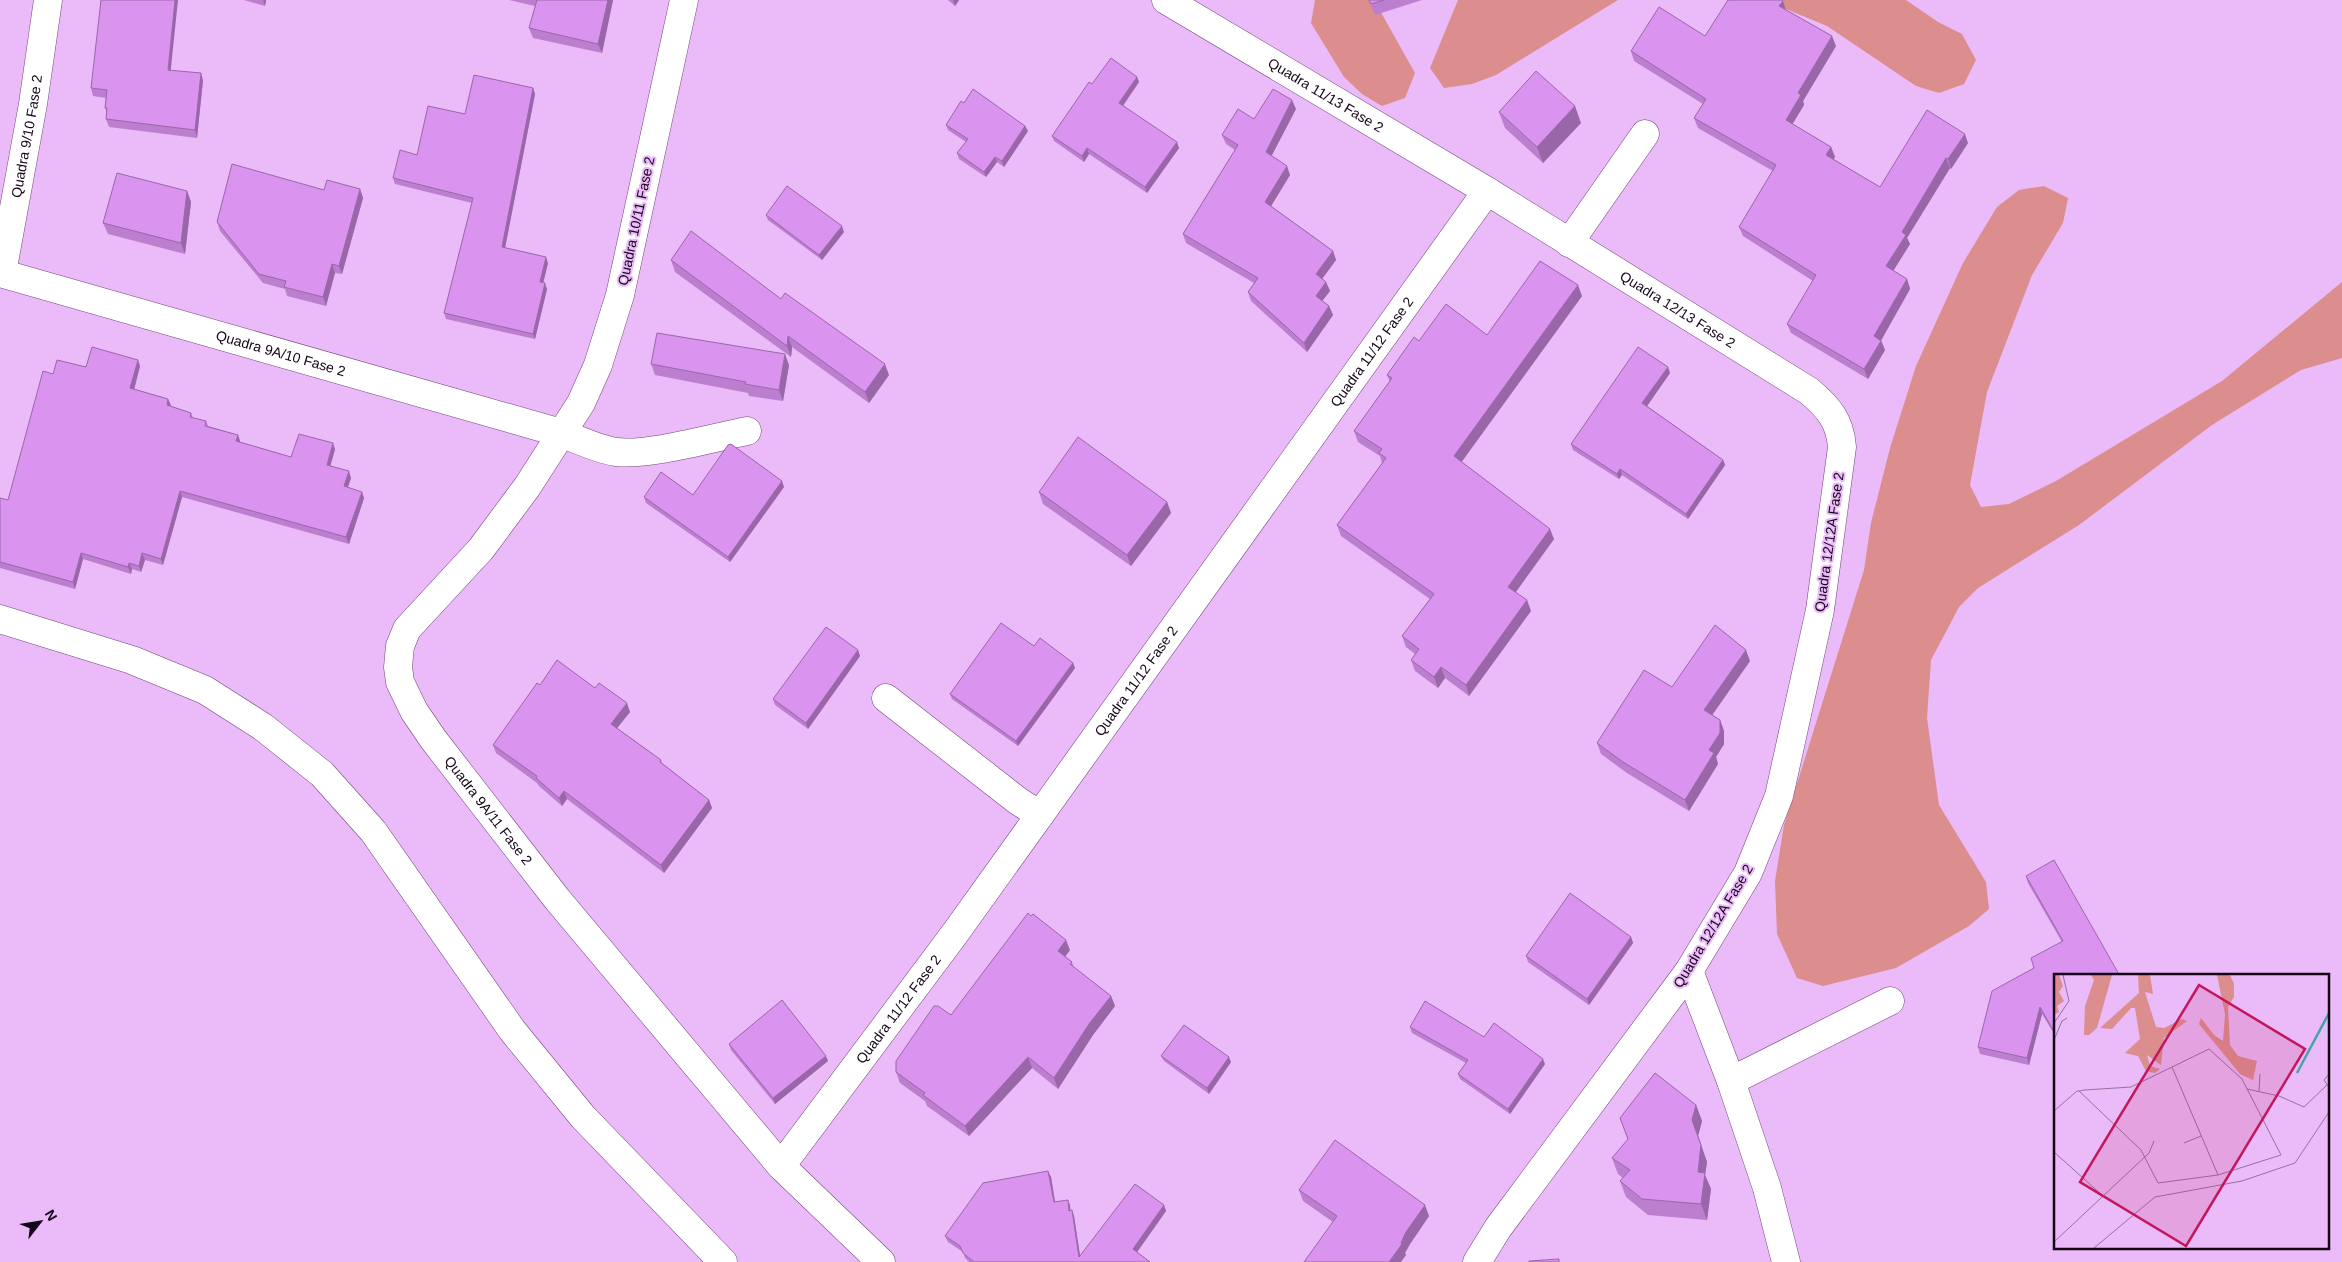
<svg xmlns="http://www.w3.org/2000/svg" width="2342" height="1262" font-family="Helvetica,sans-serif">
	<rect width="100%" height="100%" fill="#ebbaf8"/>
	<!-- green -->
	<path fill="#dc8d8e" d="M 1315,0 L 1374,0 L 1415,73 L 1405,98 L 1382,106 L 1362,94 L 1344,77 L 1311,23 Z
		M 1458,0 L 1618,0 L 1496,75 L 1472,84 L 1444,88 L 1430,68 Z
		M 1764,0 L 1906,0 L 1938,22 L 1962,34 L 1976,60 L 1964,84 L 1939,93 L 1916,86 L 1827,26 Z
		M 2044,186 L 2068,198 L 2063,223 L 2032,275 L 1987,392 L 1970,485 L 1981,507 L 2009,504 L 2056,481 L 2222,381 L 2342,282 L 2342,358 L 2301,370 L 2212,425 L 2079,525 L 1978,588 L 1959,607 L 1931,660 L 1927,718 L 1939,805 L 1986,882 L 1989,909 L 1969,926 L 1896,968 L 1823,986 L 1797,978 L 1777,934 L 1775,881 L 1784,825 L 1864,570 L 1871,523 L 1890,448 L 1916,366 L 1963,263 L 1997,207 L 2019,190 Z"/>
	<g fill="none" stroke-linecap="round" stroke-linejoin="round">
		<!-- minor casing -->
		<g stroke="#70457c" stroke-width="29">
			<g id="minor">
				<path id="s1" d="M 684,0 L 620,295 L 598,365 L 581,403 L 527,487 L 481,549 L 407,629 L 400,646 L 398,667 L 400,682 L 414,711 L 433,739 L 557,899 L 781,1166 L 881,1262"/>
				<path id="s2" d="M 1166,0 L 1487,191 L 1809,391 C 1829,408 1840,421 1842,447 L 1820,610 L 1779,796 L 1748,873 L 1689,971 L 1498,1228 L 1477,1262"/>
				<path d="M 1569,243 L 1645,134"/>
				<path id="s3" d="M 0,273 L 561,433 C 579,440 597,449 616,452 C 649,456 712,438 747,431"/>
				<path id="s4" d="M 2,273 L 33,104 L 48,0"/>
				<path d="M 0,619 L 132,660 L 205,690 L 263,727 L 322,774 L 373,831 L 512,1030 L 583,1117 L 723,1262"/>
				<path d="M 886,698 L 1018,801 L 1040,815"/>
				<path d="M 1689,971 L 1731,1081 L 1767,1188 L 1786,1262"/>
				<path d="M 1731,1081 L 1890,1001"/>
				<path id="s5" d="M 781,1166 L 956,932 L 1487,191"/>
			</g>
		</g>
		<!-- minor -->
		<use href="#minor" stroke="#fff" stroke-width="28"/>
	</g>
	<!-- wall -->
	<path fill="#bc7ece" d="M 244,0 L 266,0 L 265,6 Z
		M 509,0 L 613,0 L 602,53 L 533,38 L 529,28 L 535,6 Z
		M 948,0 L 959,0 L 955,6 Z
		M 1369,0 L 1422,0 L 1375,15 Z
		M 1786,10 L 1836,46 L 1803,101 L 1804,105 L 1792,124 L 1831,147 L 1835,157 L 1833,159 L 1880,187 L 1968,143 L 1951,169 L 1950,168 L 1907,238 L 1910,244 L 1893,271 L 1907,279 L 1910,289 L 1881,340 L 1885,350 L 1868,379 L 1791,333 L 1787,324 L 1813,281 L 1743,236 L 1739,227 L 1773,171 L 1698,128 L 1694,118 L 1703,104 L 1634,61 L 1631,51 L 1705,36 Z
		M 171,70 L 203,80 L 197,138 L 109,127 L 106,119 L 107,113 L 105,108 L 106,98 L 93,96 L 91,88 Z
		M 1137,77 L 1139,82 L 1123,106 L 1179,148 L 1147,193 L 1089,154 L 1084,162 L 1054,141 L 1052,136 L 1092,84 Z
		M 533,88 L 535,94 L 505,248 L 548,263 L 543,283 L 547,289 L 535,339 L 446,319 L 444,313 L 472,203 L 395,184 L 393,178 L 417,155 L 465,114 Z
		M 1296,109 L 1271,156 L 1290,175 L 1271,206 L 1333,251 L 1336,260 L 1322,279 L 1326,282 L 1330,291 L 1322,301 L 1329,306 L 1333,315 L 1307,352 L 1251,301 L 1248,292 L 1254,283 L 1186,243 L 1183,234 L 1235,150 L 1226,144 L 1222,135 L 1254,119 Z
		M 1499,112 L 1581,123 L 1543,163 L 1505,128 Z
		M 946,125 L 1025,126 L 1028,131 L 1004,167 L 997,162 L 986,177 L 959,159 L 957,153 L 966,142 L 948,130 Z
		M 360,189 L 363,198 L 342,274 L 335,273 L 326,306 L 287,296 L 285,289 L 263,283 L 220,231 L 217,222 L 324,190 Z
		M 187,191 L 191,202 L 185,254 L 108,234 L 103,223 Z
		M 766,215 L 844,232 L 822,260 L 768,220 Z
		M 671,260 L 889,375 L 869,403 L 792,347 L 791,357 L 675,272 Z
		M 1582,296 L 1461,462 L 1554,539 L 1516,592 L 1531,611 L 1469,696 L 1445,678 L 1438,688 L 1415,671 L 1411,660 L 1415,654 L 1406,647 L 1402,636 L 1430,599 L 1341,536 L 1337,525 L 1382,463 L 1380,456 L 1358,442 L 1354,431 L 1390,382 L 1387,375 L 1419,341 L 1487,335 Z
		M 651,364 L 789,365 L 783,401 L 749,396 L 748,393 L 655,375 Z
		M 140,366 L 134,389 L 168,399 L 170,406 L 191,413 L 193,418 L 206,421 L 208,426 L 238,435 L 240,441 L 240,442 L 291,457 L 335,449 L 330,466 L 351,478 L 348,487 L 364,498 L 349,544 L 182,497 L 163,565 L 145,560 L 141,572 L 132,569 L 131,574 L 83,559 L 75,589 L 0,568 L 0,498 L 8,500 L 86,367 Z
		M 1670,373 L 1647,406 L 1723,460 L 1725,465 L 1688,519 L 1622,475 L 1619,479 L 1573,450 L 1571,444 Z
		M 784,487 L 730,562 L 646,503 L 644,497 L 693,495 Z
		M 1039,492 L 1167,502 L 1171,513 L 1131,566 L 1043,504 Z
		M 1034,646 L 1073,663 L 1075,668 L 1018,746 L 952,699 L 950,694 Z
		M 858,650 L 860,656 L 808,729 L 775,705 L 773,699 Z
		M 1750,661 L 1712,715 L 1720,720 L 1724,731 L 1724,744 L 1716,757 L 1718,764 L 1689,811 L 1627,773 L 1601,754 L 1597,743 L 1672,687 Z
		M 595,688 L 630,712 L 617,728 L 661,760 L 662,763 L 709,800 L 712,808 L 664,873 L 567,799 L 562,806 L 539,786 L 537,783 L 496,753 L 493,745 Z
		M 2026,876 L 2120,976 L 2056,976 L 2056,1037 L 2042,1014 L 2029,1065 L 1980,1054 L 1978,1047 L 2062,942 L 2028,883 Z
		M 1631,937 L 1633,943 L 1589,1005 L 1528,962 L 1526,956 Z
		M 1070,950 L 1065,956 L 1072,962 L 1074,968 L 1111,996 L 1115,1006 L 1093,1035 L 1058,1089 L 1032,1068 L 969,1136 L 927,1106 L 925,1101 L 900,1083 L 896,1072 L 951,1015 Z
		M 1410,1027 L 1484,1037 L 1545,1064 L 1510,1114 L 1460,1079 L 1458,1074 L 1466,1063 L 1412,1033 Z
		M 729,1044 L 828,1061 L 775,1104 L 731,1050 Z
		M 1161,1056 L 1231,1062 L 1209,1094 L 1164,1061 Z
		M 1696,1105 L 1702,1121 L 1698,1136 L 1707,1162 L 1705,1175 L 1711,1189 L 1707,1220 L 1648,1215 L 1626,1197 L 1620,1181 L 1623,1178 L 1618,1174 L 1612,1158 L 1628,1140 L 1620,1118 Z
		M 1048,1171 L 1051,1177 L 1055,1202 L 1070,1205 L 1070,1211 L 1074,1216 L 1080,1256 L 1164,1205 L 1166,1211 L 1137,1252 L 1150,1262 L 969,1262 L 965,1258 L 963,1252 L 948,1242 L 945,1236 Z
		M 1299,1190 L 1429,1216 L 1410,1244 L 1405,1253 L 1406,1255 L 1333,1222 L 1303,1201 Z"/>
	<!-- shaded-wall -->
	<path fill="#9967a8" d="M 175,0 L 178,0 L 170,77 L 168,70 Z
		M 263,0 L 266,0 L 265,6 Z
		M 608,0 L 613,0 L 602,53 L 598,44 Z
		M 953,0 L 959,0 L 955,6 Z
		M 1783,1 L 1786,10 L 1779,6 Z
		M 1832,36 L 1836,46 L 1803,101 L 1804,105 L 1789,130 L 1786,120 L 1798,93 Z
		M 201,73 L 203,80 L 197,138 L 195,130 Z
		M 1137,77 L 1139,82 L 1121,108 L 1119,103 Z
		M 533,88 L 535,94 L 504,253 L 502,247 Z
		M 1292,100 L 1296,109 L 1269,161 L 1266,152 Z
		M 1575,106 L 1581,123 L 1543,163 L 1537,147 Z
		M 1025,126 L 1028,131 L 1004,167 L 1002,161 Z
		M 1965,134 L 1968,143 L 1951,169 L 1948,159 Z
		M 1177,142 L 1179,148 L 1147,193 L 1145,187 Z
		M 1831,147 L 1835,157 L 1830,165 L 1826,155 Z
		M 1087,148 L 1089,154 L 1084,162 L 1082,156 Z
		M 995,157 L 997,162 L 986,177 L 984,172 Z
		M 1946,158 L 1950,168 L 1907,238 L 1910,244 L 1890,276 L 1886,266 L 1902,232 Z
		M 1287,166 L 1290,175 L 1268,211 L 1265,202 Z
		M 360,189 L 363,198 L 342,274 L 339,266 Z
		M 187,191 L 191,202 L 185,254 L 181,243 Z
		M 842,226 L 844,232 L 822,260 L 819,255 Z
		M 1333,251 L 1336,260 L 1319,283 L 1316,274 Z
		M 546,257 L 548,263 L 542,288 L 540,282 Z
		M 332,264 L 335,273 L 326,306 L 323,297 Z
		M 1907,279 L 1910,289 L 1878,346 L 1874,336 Z
		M 1326,282 L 1330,291 L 1319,305 L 1316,296 Z
		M 545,283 L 547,289 L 535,339 L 533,334 Z
		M 1578,285 L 1582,296 L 1458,467 L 1454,456 Z
		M 1329,306 L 1333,315 L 1307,352 L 1304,343 Z
		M 788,336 L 792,347 L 791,357 L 787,346 Z
		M 1881,341 L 1885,350 L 1868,379 L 1864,369 Z
		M 785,354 L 789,365 L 783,401 L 779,390 Z
		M 138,360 L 140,366 L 133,394 L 130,388 Z
		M 885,364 L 889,375 L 869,403 L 865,392 Z
		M 1668,367 L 1670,373 L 1645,409 L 1642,403 Z
		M 168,399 L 171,405 L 169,411 L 167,405 Z
		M 238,435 L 240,441 L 238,448 L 236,441 Z
		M 333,443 L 335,449 L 329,471 L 327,465 Z
		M 1723,460 L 1725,465 L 1688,519 L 1686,514 Z
		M 1620,469 L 1622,475 L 1619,479 L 1617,474 Z
		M 349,471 L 351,478 L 346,492 L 344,486 Z
		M 782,481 L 784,487 L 730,562 L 728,557 Z
		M 180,491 L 182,497 L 163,565 L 161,559 Z
		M 362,492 L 364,498 L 349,544 L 346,537 Z
		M 1167,502 L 1171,513 L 1131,566 L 1127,555 Z
		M 1550,529 L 1554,539 L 1512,597 L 1508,587 Z
		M 81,553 L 83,559 L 75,589 L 73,582 Z
		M 142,553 L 145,560 L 141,572 L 139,566 Z
		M 129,563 L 132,569 L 131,574 L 128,567 Z
		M 1527,600 L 1531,611 L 1469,696 L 1466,685 Z
		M 858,650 L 860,656 L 808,729 L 806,723 Z
		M 1746,650 L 1750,661 L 1708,721 L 1704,710 Z
		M 1073,663 L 1075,668 L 1018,746 L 1016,741 Z
		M 1441,667 L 1445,678 L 1438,688 L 1434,677 Z
		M 627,703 L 630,712 L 614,732 L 611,724 Z
		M 1720,720 L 1724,731 L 1724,744 L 1716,757 L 1718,764 L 1689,811 L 1685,800 L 1709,750 Z
		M 564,791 L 567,799 L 562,806 L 559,798 Z
		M 709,800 L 712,808 L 664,873 L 661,865 Z
		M 1631,937 L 1633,943 L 1589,1005 L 1587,999 Z
		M 1066,940 L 1070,950 L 1062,961 L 1058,951 Z
		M 1111,996 L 1115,1006 L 1093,1035 L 1058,1089 L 1054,1078 L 1089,1024 Z
		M 2040,1007 L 2042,1014 L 2029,1065 L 2027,1058 Z
		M 826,1056 L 828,1061 L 775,1104 L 773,1098 Z
		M 1028,1057 L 1032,1068 L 969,1136 L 965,1126 Z
		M 1229,1057 L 1231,1062 L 1209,1094 L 1207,1088 Z
		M 1543,1059 L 1545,1064 L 1510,1114 L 1508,1109 Z
		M 1696,1105 L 1702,1121 L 1698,1136 L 1707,1162 L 1705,1175 L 1711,1189 L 1707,1220 L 1701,1204 L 1698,1172 L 1692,1120 Z
		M 1048,1171 L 1051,1177 L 1056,1208 L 1054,1202 Z
		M 1068,1200 L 1070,1205 L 1071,1217 L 1069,1211 Z
		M 1164,1205 L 1166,1211 L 1135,1255 L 1133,1249 Z
		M 1425,1205 L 1429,1216 L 1410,1244 L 1405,1253 L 1406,1255 L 1401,1262 L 1389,1262 L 1406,1232 Z
		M 1072,1210 L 1074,1216 L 1081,1262 L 1079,1257 Z"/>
	<!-- building -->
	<path fill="#db93f0" stroke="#9967a8" d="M 101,0 L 175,0 L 168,70 L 201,73 L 195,130 L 106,119 L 107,108 L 105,108 L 107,90 L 91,88 Z
		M 537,0 L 608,0 L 598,44 L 529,28 Z
		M 1369,0 L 1384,0 L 1371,4 Z
		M 1728,0 L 1782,0 L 1783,1 L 1779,6 L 1832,36 L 1798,93 L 1801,95 L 1786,120 L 1831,147 L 1826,155 L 1880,187 L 1927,110 L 1965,134 L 1948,159 L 1946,158 L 1902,232 L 1906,235 L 1886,266 L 1907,279 L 1874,336 L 1881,341 L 1864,369 L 1787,324 L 1816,275 L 1739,227 L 1776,165 L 1694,118 L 1706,99 L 1631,51 L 1659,7 L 1705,36 Z
		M 1111,58 L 1137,77 L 1119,103 L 1177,142 L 1145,187 L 1087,148 L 1082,156 L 1052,136 L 1089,82 L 1092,84 Z
		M 1536,71 L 1575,106 L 1537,147 L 1499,112 Z
		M 474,75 L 533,88 L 502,247 L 546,257 L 540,282 L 545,283 L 533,334 L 444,313 L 473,198 L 393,178 L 400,150 L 417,155 L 428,106 L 465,114 Z
		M 973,89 L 1025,126 L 1002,161 L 995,157 L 984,172 L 957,153 L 968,139 L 946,125 L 961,101 L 964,103 Z
		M 1273,89 L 1292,100 L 1266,152 L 1287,166 L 1265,202 L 1333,251 L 1316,274 L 1326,282 L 1316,296 L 1329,306 L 1304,343 L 1248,292 L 1258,278 L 1183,234 L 1238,145 L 1222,135 L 1238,109 L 1254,119 Z
		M 232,164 L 324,190 L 327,180 L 360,189 L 339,266 L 332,264 L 323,297 L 284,287 L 286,281 L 259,274 L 217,222 Z
		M 117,173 L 187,191 L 181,243 L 103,223 Z
		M 787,186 L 842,226 L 819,255 L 766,215 Z
		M 691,231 L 781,299 L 785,293 L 885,364 L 865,392 L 788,336 L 787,346 L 671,260 Z
		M 1540,261 L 1578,285 L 1454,456 L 1550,529 L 1508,587 L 1527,600 L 1466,685 L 1441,667 L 1434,677 L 1411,660 L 1419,649 L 1402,636 L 1434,594 L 1337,525 L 1386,458 L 1379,453 L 1382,449 L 1354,431 L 1392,378 L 1387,375 L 1414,337 L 1419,341 L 1446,304 L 1487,335 Z
		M 657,333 L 785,354 L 779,390 L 745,384 L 746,382 L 651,364 Z
		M 92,347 L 138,360 L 130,388 L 168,399 L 167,405 L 191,413 L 190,417 L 206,421 L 205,426 L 238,435 L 236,441 L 291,457 L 299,434 L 333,443 L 327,465 L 349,471 L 344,486 L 362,492 L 346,537 L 180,491 L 161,559 L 142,553 L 139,566 L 129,563 L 128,567 L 81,553 L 73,582 L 0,562 L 0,498 L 8,500 L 43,371 L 53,374 L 57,360 L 86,367 Z
		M 1638,347 L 1668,367 L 1642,403 L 1723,460 L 1686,514 L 1620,469 L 1617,474 L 1571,444 Z
		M 1078,437 L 1167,502 L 1127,555 L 1039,492 Z
		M 731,444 L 782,481 L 728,557 L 644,497 L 661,472 L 693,495 L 728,445 Z
		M 1001,623 L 1034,646 L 1040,638 L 1073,663 L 1016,741 L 950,694 Z
		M 1715,625 L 1746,650 L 1704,710 L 1720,720 L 1720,733 L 1709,750 L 1714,753 L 1685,800 L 1623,762 L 1597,743 L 1644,670 L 1672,687 Z
		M 826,627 L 858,650 L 806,723 L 773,699 Z
		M 557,660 L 595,688 L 599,683 L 627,703 L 611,724 L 661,760 L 660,762 L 709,800 L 661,865 L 564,791 L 559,798 L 536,778 L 537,776 L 493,745 L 537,683 L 540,685 Z
		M 2054,860 L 2120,976 L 2056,976 L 2056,1035 L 2040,1007 L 2027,1058 L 1978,1047 L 1992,991 L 2034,968 L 2031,958 L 2063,941 L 2026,876 Z
		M 1570,893 L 1631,937 L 1587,999 L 1526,956 Z
		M 1028,913 L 1031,916 L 1033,914 L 1066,940 L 1058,951 L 1072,962 L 1070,964 L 1111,996 L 1089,1024 L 1054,1078 L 1028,1057 L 965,1126 L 923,1095 L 925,1093 L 896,1072 L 896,1061 L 934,1006 L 938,1006 L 951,1015 Z
		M 782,1000 L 826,1056 L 773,1098 L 729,1044 Z
		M 1425,1001 L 1484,1037 L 1494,1023 L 1543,1059 L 1508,1109 L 1458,1074 L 1468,1060 L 1410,1027 Z
		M 1184,1025 L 1229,1057 L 1207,1088 L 1161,1056 Z
		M 1655,1073 L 1696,1105 L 1692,1120 L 1701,1145 L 1698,1172 L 1705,1173 L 1701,1204 L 1642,1199 L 1620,1181 L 1630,1170 L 1612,1158 L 1628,1139 L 1620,1118 Z
		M 1335,1140 L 1425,1205 L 1406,1232 L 1401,1243 L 1402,1244 L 1389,1262 L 1304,1262 L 1337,1216 L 1299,1190 Z
		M 1048,1171 L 1054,1202 L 1068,1200 L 1069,1211 L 1072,1210 L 1079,1257 L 1135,1184 L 1164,1205 L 1133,1249 L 1150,1262 L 974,1262 L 963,1253 L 960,1246 L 945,1236 L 983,1183 Z
		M 1559,1259 L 1559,1262 L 1529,1262 L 1529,1261 Z"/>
	<g text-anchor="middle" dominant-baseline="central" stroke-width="4" stroke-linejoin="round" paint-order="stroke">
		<!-- street labels -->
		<g font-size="14" fill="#150519" stroke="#ebbaf8">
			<text stroke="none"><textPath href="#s2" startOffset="186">Quadra 11/13 Fase 2</textPath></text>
			<text stroke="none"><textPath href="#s4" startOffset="139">Quadra 9/10 Fase 2</textPath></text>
			<text transform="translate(636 221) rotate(-78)">Quadra 10/11 Fase 2</text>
			<text stroke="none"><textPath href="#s2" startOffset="598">Quadra 12/13 Fase 2</textPath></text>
			<text stroke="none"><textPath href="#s5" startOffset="1006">Quadra 11/12 Fase 2</textPath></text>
			<text stroke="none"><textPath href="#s3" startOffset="292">Quadra 9A/10 Fase 2</textPath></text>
			<text transform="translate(1829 542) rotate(-82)">Quadra 12/12A Fase 2</text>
			<text stroke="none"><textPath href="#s5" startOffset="601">Quadra 11/12 Fase 2</textPath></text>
			<text stroke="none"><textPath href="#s1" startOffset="914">Quadra 9A/11 Fase 2</textPath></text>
			<text transform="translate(1713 926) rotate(-59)">Quadra 12/12A Fase 2</text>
			<text stroke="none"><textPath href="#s5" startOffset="196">Quadra 11/12 Fase 2</textPath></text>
		</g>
	</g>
	<!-- overview -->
	<g transform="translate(2054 974)">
		<rect width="275" height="275" fill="#ebbaf8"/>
		<path d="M 0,1 L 5,1 L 9,12 L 5,18 L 10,27 L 3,32 L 5,38 L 0,41 ZM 37,1 L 58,1 L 43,54 L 35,61 L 30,61 L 31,32 L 40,6 ZM 84,1 L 96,1 L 99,20 L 91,18 L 102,53 L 110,54 L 128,45 L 133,47 L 110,64 L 107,91 L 93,81 L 96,92 L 106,95 L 101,99 L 92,97 L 84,82 L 71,79 L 86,65 L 81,34 L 77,34 L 58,55 L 46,54 L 85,19 ZM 163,1 L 176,1 L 180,10 L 180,23 L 174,33 L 176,71 L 184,82 L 203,87 L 199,106 L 186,100 L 145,50 L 147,44 L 160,61 L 169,67 L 171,40 Z" fill="#dc8d8e"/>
		<path fill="none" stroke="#46a5a9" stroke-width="2.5" d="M 243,99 L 275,39"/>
		<path fill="none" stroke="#95729f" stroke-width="1" d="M 0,49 L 15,27 L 9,1M 0,66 L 8,47 L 13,44M 0,89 L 0,132M 118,93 L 164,201M 274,112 L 270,106 L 275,100M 193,115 L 225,122 L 250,133 L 273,111M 205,117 L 206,100M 0,137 L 23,117 L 25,117 L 31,116 L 77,113 L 155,75 L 188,105 L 227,181 L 164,201 L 104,209 L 87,176 L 25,117M 130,169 L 147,162M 0,178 L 49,222M 0,268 L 95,179 L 100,167M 40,274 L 101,223 L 188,207 L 241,189 L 275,138"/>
		<path fill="#c2185b" fill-opacity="0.15" stroke="#c2185b" stroke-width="2.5" d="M 145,11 L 251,75 L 132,272 L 26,208 Z"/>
		<rect width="275" height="275" fill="none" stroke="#150519" stroke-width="2.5"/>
	</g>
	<!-- north arrow -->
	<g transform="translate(40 1222) rotate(59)" stroke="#ebbaf8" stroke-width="4" paint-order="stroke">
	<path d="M0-4L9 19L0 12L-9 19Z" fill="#150519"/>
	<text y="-8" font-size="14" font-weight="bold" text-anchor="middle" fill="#150519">N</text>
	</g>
</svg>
